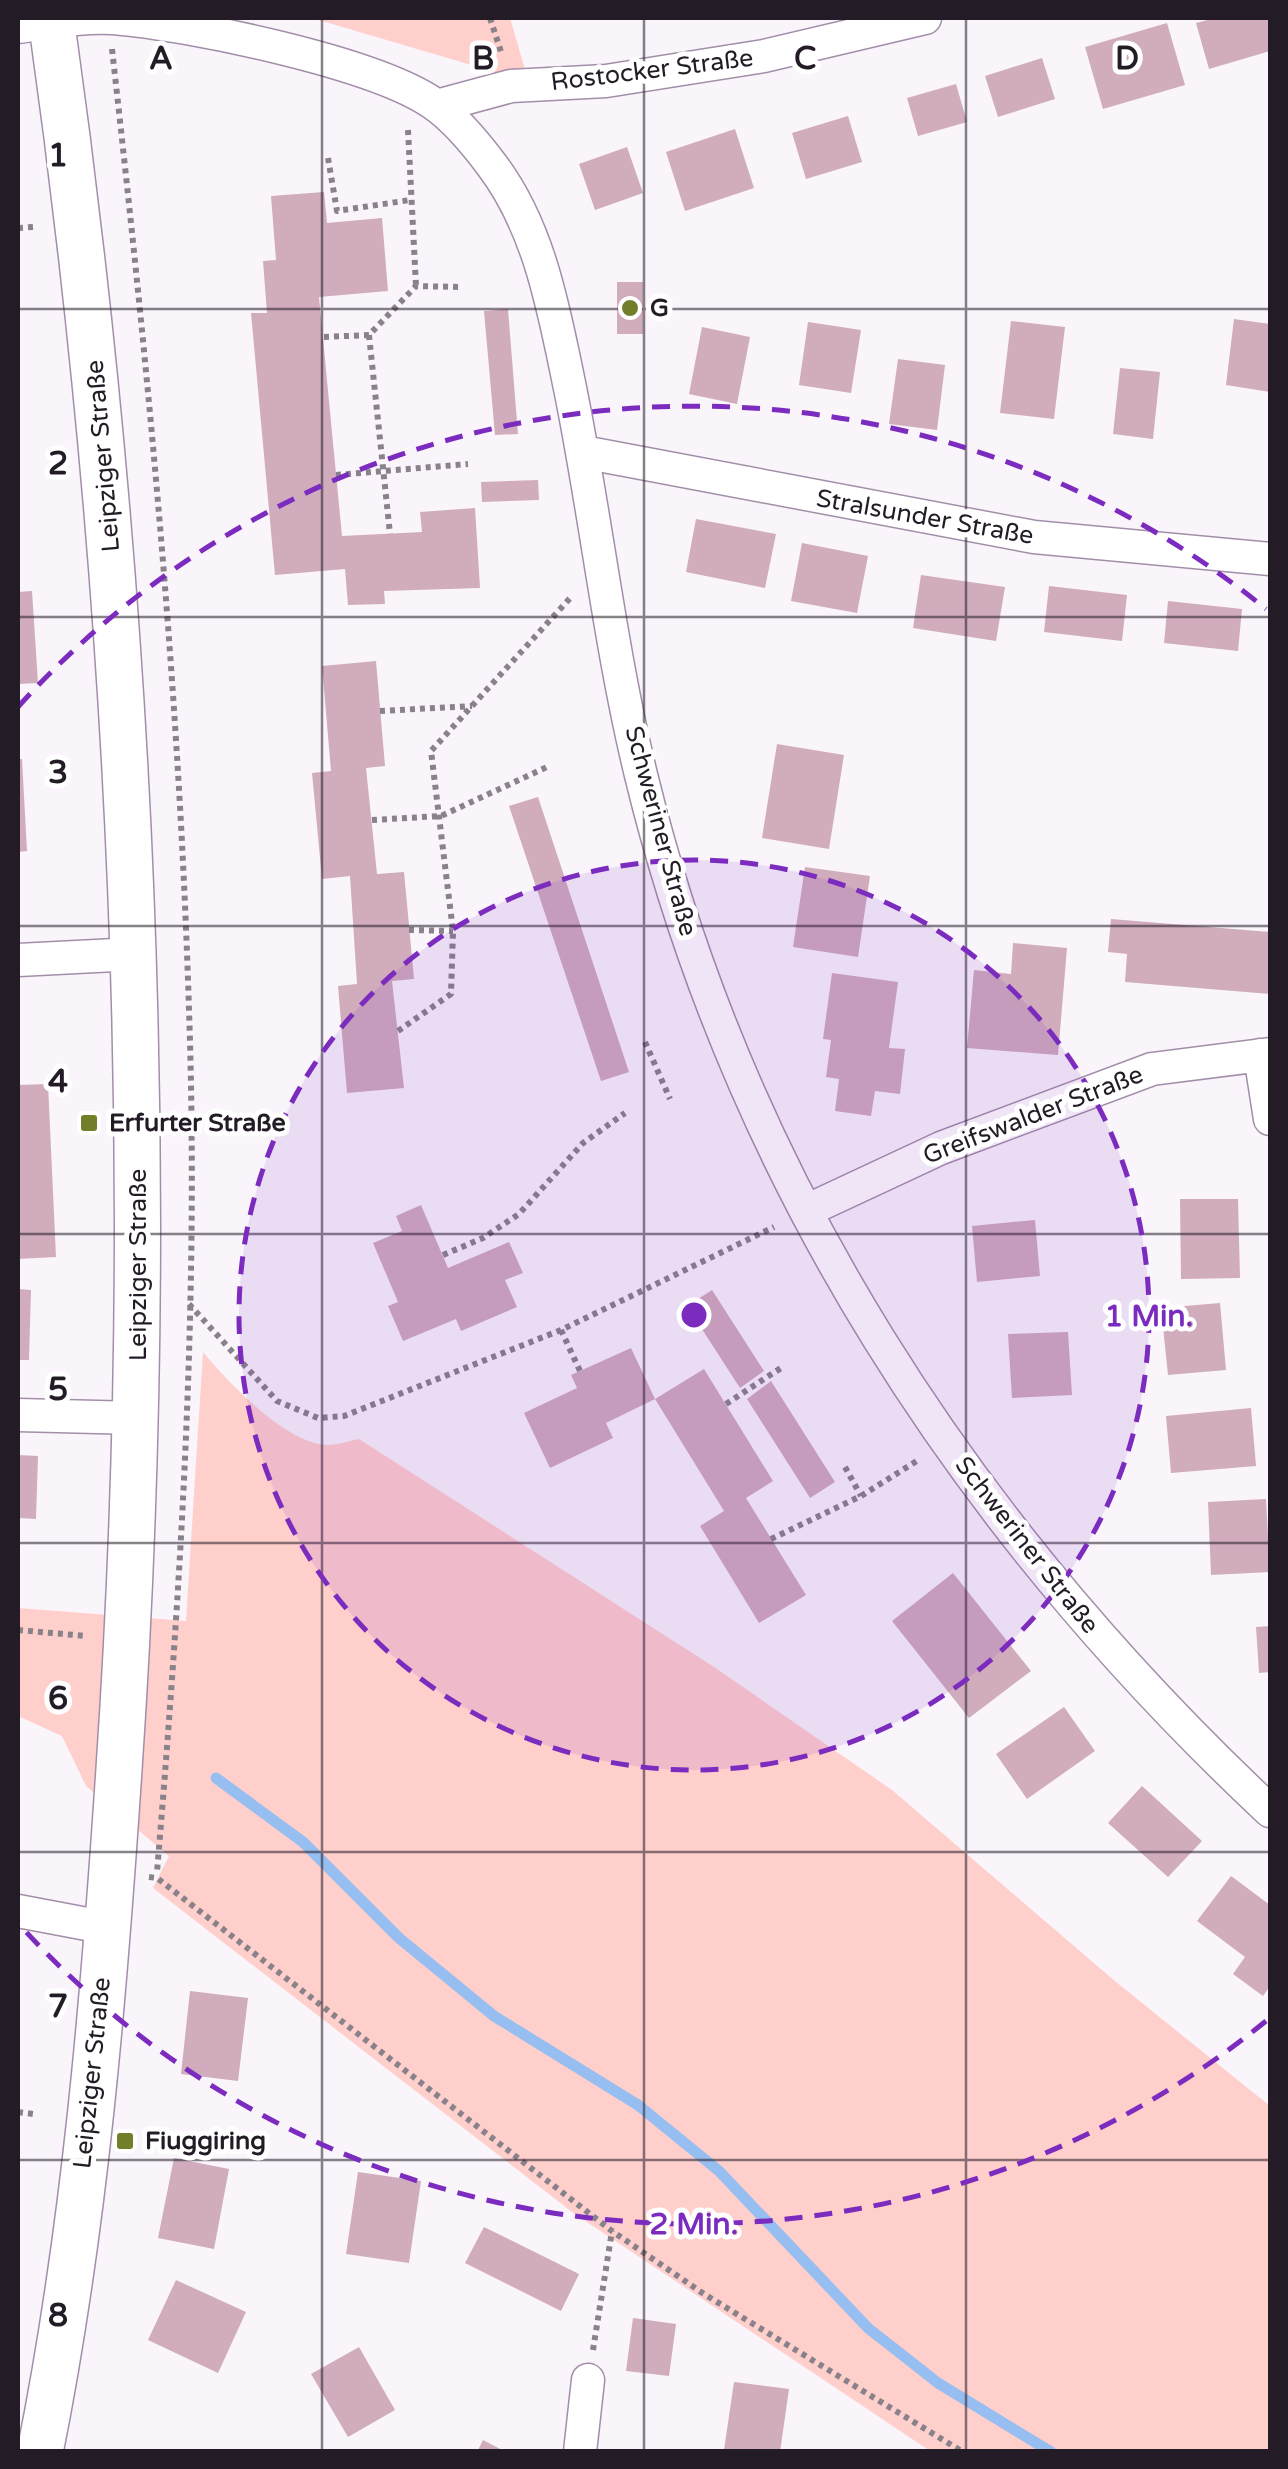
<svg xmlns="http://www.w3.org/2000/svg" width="1288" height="2469" font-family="'Varela Round',sans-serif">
	<rect width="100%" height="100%" fill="#faf5fb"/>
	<!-- green -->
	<path fill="#ffcfcc" d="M 312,18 L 510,18 L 526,73 L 495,72 Z
		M 203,1352 C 228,1382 287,1445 328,1445 C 338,1445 349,1441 359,1439 L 714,1667 L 892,1790 L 1116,1982 L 1270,2106 L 1270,2451 L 930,2451 L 572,2212 L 153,1888 L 169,1856 L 86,1786 L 62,1736 L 18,1716 L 18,1608 L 186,1621 Z"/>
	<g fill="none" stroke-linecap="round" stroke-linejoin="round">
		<!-- stream -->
		<path stroke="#97bef0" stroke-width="11" d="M 216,1778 L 303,1842 L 399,1938 L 494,2016 L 638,2105 L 719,2171 L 868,2328 L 938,2383 L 1051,2452"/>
	</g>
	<!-- building -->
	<path fill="#d0acbc" d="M 1215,18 L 1270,18 L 1270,51 L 1209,69 L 1196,23 Z
		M 1167,23 L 1185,85 L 1103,109 L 1085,47 Z
		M 1042,58 L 1055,99 L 998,117 L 985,76 Z
		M 956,84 L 967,122 L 918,136 L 907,98 Z
		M 848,116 L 862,162 L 806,179 L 792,133 Z
		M 735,129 L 754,188 L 685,211 L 666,152 Z
		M 627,147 L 643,193 L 595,210 L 579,164 Z
		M 324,192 L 327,223 L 382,218 L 388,291 L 319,297 L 342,536 L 422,532 L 420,512 L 475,508 L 480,588 L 384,591 L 385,604 L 348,605 L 345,569 L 275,575 L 251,313 L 267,313 L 263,261 L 276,260 L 271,196 Z
		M 617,282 L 643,282 L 643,334 L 617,334 Z
		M 508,309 L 518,434 L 495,435 L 484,311 Z
		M 1234,319 L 1270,324 L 1270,392 L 1226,385 Z
		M 1011,321 L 1065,327 L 1054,419 L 1000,413 Z
		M 808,322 L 861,330 L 851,393 L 799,385 Z
		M 702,327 L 750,337 L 737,404 L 689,394 Z
		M 898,359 L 945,365 L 937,430 L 889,424 Z
		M 1120,368 L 1160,372 L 1153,439 L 1113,434 Z
		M 538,480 L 539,500 L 482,502 L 481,482 Z
		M 696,519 L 776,534 L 765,588 L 686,572 Z
		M 802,543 L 868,556 L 857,613 L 791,601 Z
		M 921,575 L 1005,587 L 996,641 L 913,628 Z
		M 1049,586 L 1127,595 L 1122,641 L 1044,632 Z
		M 32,591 L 38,683 L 18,684 L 18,592 Z
		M 1168,601 L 1242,609 L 1238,651 L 1164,643 Z
		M 376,661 L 385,766 L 366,768 L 377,874 L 404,872 L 414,979 L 392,981 L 404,1088 L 347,1093 L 338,986 L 357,984 L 350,876 L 322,879 L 312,773 L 331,771 L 322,666 Z
		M 777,744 L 844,755 L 829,849 L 762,838 Z
		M 18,759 L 22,759 L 27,851 L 18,852 Z
		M 538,797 L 629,1072 L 601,1081 L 509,806 Z
		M 805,867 L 870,876 L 858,957 L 793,947 Z
		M 1111,919 L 1270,932 L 1270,994 L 1125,982 L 1127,954 L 1108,952 Z
		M 1013,943 L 1067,948 L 1058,1055 L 967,1048 L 974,970 L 1011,974 Z
		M 832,973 L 898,982 L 889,1048 L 905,1049 L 900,1094 L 875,1091 L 871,1116 L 835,1111 L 839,1079 L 826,1077 L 831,1040 L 823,1039 Z
		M 48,1084 L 56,1257 L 18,1259 L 18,1085 Z
		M 1180,1199 L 1238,1199 L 1240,1278 L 1181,1279 Z
		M 421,1205 L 448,1268 L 509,1242 L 523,1273 L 505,1280 L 517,1307 L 461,1331 L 456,1319 L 403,1341 L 388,1306 L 398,1302 L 373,1243 L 402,1231 L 396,1216 Z
		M 1035,1220 L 1040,1276 L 977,1282 L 972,1226 Z
		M 18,1289 L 31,1290 L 29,1360 L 18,1360 Z
		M 712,1290 L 764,1371 L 740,1388 L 687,1306 Z
		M 1220,1303 L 1226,1370 L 1168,1375 L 1161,1308 Z
		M 1068,1332 L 1072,1395 L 1012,1398 L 1008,1334 Z
		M 631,1348 L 655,1399 L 606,1423 L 613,1438 L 550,1468 L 524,1413 L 577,1388 L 571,1375 Z
		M 704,1369 L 773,1481 L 746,1498 L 806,1595 L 759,1623 L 700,1526 L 724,1511 L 655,1399 Z
		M 771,1381 L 835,1482 L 810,1498 L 747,1399 Z
		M 1251,1408 L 1256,1466 L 1171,1473 L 1166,1416 Z
		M 18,1455 L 38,1456 L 36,1519 L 18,1518 Z
		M 1266,1499 L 1270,1572 L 1211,1575 L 1208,1502 Z
		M 953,1573 L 1031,1671 L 969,1718 L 892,1621 Z
		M 1270,1626 L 1270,1672 L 1259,1673 L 1256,1627 Z
		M 1064,1707 L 1095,1751 L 1027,1799 L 996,1754 Z
		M 1142,1786 L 1202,1841 L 1168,1877 L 1108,1823 Z
		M 1231,1876 L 1270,1905 L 1270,1986 L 1263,1996 L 1233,1974 L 1245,1957 L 1197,1921 Z
		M 190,1991 L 248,1998 L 238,2081 L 181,2074 Z
		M 174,2158 L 229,2169 L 214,2249 L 158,2238 Z
		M 358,2172 L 421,2181 L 409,2263 L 346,2254 Z
		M 484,2227 L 579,2274 L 561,2311 L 465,2263 Z
		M 176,2280 L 246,2312 L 218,2373 L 148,2340 Z
		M 633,2318 L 676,2324 L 669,2376 L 626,2371 Z
		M 359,2347 L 395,2410 L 348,2437 L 311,2374 Z
		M 734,2382 L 789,2389 L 780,2452 L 724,2450 Z
		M 483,2440 L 506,2452 L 477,2452 Z"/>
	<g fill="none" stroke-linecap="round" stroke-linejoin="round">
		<!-- minor casing -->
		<g stroke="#a38ea9" stroke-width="35">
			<path id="minor" d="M 18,27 C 48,23 82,16 113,18 C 188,24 374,62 434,104 C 454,118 476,144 491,164 C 540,228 554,311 570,388 C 596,516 610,648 641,775 C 740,1182 967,1527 1270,1811
				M 437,106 L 511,86 L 606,81 L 764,56 L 925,18
				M 583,452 L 1034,537 L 1270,559
				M 18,960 L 135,954
				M 1260,1055 L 1270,1119
				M 806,1211 L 941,1148 L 1152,1069 L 1270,1054
				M 18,1415 L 137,1418
				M 18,1911 L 108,1928
				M 580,2452 L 588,2380"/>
		</g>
		<!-- secondary casing -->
		<g stroke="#a38ea9" stroke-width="48">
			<path id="secondary" d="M 40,2452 C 85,2228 104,1996 119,1769 C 159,1183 133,598 51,18"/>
		</g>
		<!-- path -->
		<path stroke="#89828b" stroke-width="6" stroke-dasharray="5 5" stroke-linecap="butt" d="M 490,18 L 502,55
			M 112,49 C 148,369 179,688 189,1010 C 199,1298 181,1585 157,1872
			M 408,130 L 416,286
			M 328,158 L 337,211 L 410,200
			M 18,228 L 33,227
			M 369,335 L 390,534
			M 324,337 L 369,335 L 416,286 L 460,287
			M 336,475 L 468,464
			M 380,711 L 472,706
			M 372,820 L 441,816 L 547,767
			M 409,930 L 453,931
			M 398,1031 L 451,994 L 453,931 L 431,751 L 572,596
			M 645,1042 L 670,1099
			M 443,1255 L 483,1238 L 519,1214 L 583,1143 L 625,1113
			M 189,1304 L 277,1401 L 318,1418 L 344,1416 L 561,1330 L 774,1227
			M 561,1330 L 580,1371
			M 726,1404 L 784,1366
			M 845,1467 L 861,1496
			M 771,1539 L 861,1496 L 920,1459
			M 18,1630 L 86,1636
			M 149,1877 L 157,1878 L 612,2231 L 704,2294 L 963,2452
			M 18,2112 L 33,2114
			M 593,2350 L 612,2231"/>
		<!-- minor -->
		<use href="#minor" stroke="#fff" stroke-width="32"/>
		<!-- secondary -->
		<use href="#secondary" stroke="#fff" stroke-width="45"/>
	</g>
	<!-- grid -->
	<path fill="none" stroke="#231b26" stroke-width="2.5" stroke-opacity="0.55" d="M 322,18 L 322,2452M 644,18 L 644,2452M 966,18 L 966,2452M 18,309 L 1270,309M 18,617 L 1270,617M 18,926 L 1270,926M 18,1234 L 1270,1234M 18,1543 L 1270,1543M 18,1852 L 1270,1852M 18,2160 L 1270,2160"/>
	<!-- distance rings -->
	<circle cx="694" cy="1315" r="455" fill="#7b2cbf" fill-opacity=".12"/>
	<g fill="none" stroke="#7b2cbf" stroke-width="5" stroke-dasharray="18 12">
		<circle cx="694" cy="1315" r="455"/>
		<path d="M1266 2021A909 909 0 0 1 18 1923M18 707A909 909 0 0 1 1266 609"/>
	</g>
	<!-- markers -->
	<g fill="#737e2a" stroke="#fff" stroke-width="4">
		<circle cx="630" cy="308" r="10"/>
		<rect x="79" y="1113" width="20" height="20" rx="5"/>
		<rect x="115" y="2131" width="20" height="20" rx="5"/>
	</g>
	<g text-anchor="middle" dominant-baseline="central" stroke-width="10" stroke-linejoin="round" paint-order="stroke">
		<!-- street labels -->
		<g font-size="25" fill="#231b26" stroke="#fff">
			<text transform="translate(652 70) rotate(-7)">Rostocker Straße</text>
			<text transform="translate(103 456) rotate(-95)">Leipziger Straße</text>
			<text transform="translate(925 517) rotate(10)">Stralsunder Straße</text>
			<text transform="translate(661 831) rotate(75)">Schweriner Straße</text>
			<text transform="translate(1033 1115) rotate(-21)">Greifswalder Straße</text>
			<text transform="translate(138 1265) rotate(-90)">Leipziger Straße</text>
			<text transform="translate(1027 1545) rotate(52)">Schweriner Straße</text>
			<text transform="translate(92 2073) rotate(-84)">Leipziger Straße</text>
		</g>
		<!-- poi labels -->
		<g font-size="25" font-weight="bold" fill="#231b26" stroke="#fff" text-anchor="start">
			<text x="650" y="308">G</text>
			<text x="109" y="1123">Erfurter Straße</text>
			<text x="145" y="2141">Fiuggiring</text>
		</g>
	</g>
	<g font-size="32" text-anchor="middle" font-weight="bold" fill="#231b26" stroke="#fff" stroke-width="10" stroke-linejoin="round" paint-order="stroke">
		<text x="161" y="69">A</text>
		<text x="483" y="69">B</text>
		<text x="805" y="69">C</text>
		<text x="1127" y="69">D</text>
		<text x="58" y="166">1</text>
		<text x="58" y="474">2</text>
		<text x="58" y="783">3</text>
		<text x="58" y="1092">4</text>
		<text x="58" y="1400">5</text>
		<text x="58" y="1709">6</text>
		<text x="58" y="2017">7</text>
		<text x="58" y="2326">8</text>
	</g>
	<circle cx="694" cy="1315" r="15" fill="#7b2cbf" stroke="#fff" stroke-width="5"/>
	<g font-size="30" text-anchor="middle" font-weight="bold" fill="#7b2cbf" stroke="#fff" stroke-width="10" stroke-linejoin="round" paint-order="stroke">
		<text x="1149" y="1326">1 Min.</text>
		<text x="694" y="2234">2 Min.</text>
	</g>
	<!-- border -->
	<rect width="1288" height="2469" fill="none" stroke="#231b26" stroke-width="40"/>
</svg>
